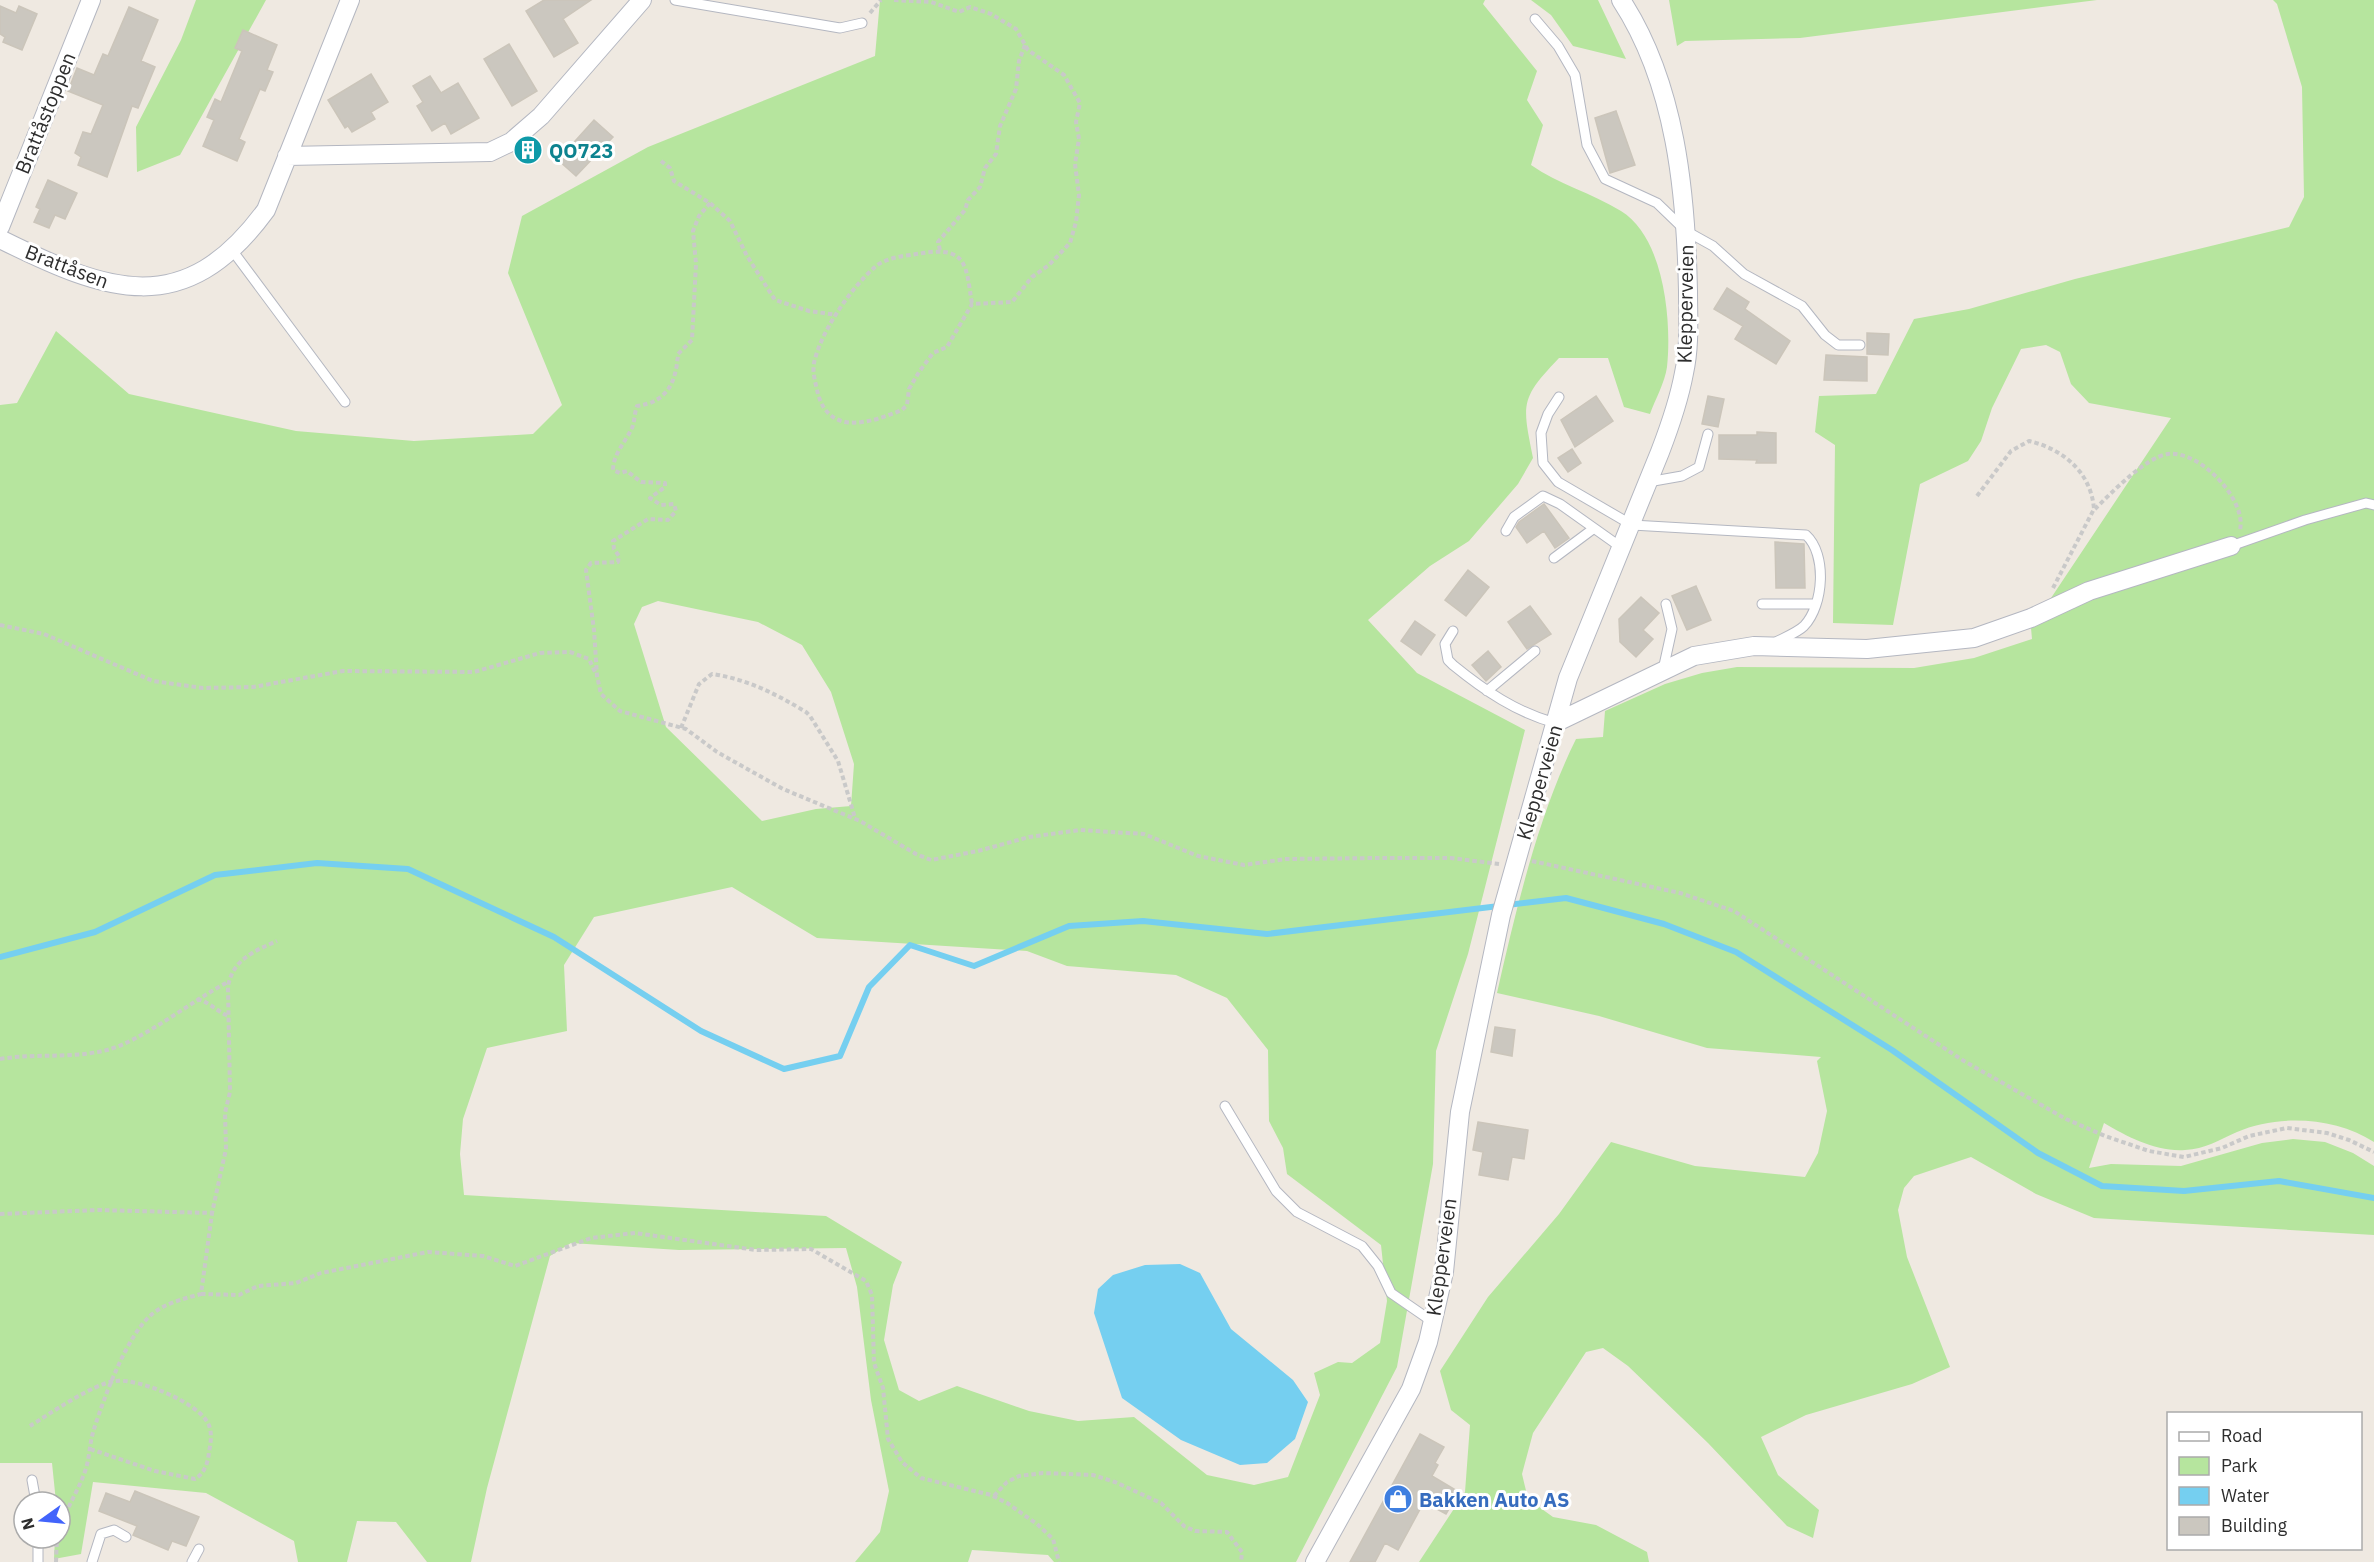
<svg xmlns="http://www.w3.org/2000/svg" width="2374" height="1562" font-family="'IBM Plex Sans',sans-serif">
	<rect width="100%" height="100%" fill="#efe9e1"/>
	<!-- green -->
	<path fill="#b6e59e" fill-rule="evenodd" d="M 196,0 L 266,0 L 180,155 L 137,172 L 136,127 L 181,40 Z
		M 880,0 L 1485,0 L 1483,4 L 1537,71 L 1527,100 L 1543,125 L 1531,165 C 1558,184 1592,193 1621,211 C 1664,237 1672,321 1667,367 C 1665,382 1655,400 1650,414 L 1624,407 L 1608,358 L 1559,358 C 1520,399 1522,403 1533,458 L 1518,484 L 1469,541 L 1430,566 L 1368,620 L 1417,673 L 1525,730 L 1468,954 L 1436,1051 L 1433,1164 L 1397,1367 L 1296,1562 L 1054,1562 L 1048,1555 L 972,1550 L 968,1562 L 855,1562 L 880,1532 L 889,1491 L 871,1400 L 857,1287 L 846,1248 L 679,1250 L 571,1243 L 550,1256 L 487,1488 L 471,1562 L 427,1562 L 396,1522 L 357,1521 L 347,1562 L 298,1562 L 294,1541 L 206,1493 L 93,1482 L 81,1554 L 54,1559 L 55,1538 L 60,1538 L 60,1502 L 56,1502 L 52,1463 L 0,1463 L 0,405 L 17,403 L 56,331 L 129,394 L 296,431 L 414,441 L 533,434 L 562,405 L 508,273 L 522,216 L 648,147 L 875,56 ZM 658,601 L 758,622 L 802,645 L 831,692 L 854,764 L 851,806 L 816,809 L 762,821 L 666,727 L 634,624 L 642,607 ZM 732,887 L 817,938 L 1027,951 L 1067,966 L 1176,975 L 1227,998 L 1268,1050 L 1269,1121 L 1283,1148 L 1287,1174 L 1381,1245 L 1387,1301 L 1380,1343 L 1352,1363 L 1338,1362 L 1314,1373 L 1320,1395 L 1288,1477 L 1254,1485 L 1207,1475 L 1134,1417 L 1078,1421 L 1029,1411 L 957,1386 L 919,1401 L 899,1390 L 884,1340 L 893,1285 L 902,1262 L 826,1216 L 464,1195 L 460,1154 L 463,1119 L 487,1048 L 567,1031 L 564,965 L 594,917 Z
		M 1531,0 L 1598,0 L 1626,59 L 1573,46 L 1551,15 Z
		M 1669,0 L 2097,0 L 1800,38 L 1685,41 L 1677,46 Z
		M 2273,0 L 2374,0 L 2374,1142 C 2335,1117 2278,1114 2237,1132 C 2219,1140 2205,1149 2185,1150 C 2156,1152 2128,1137 2104,1123 L 2089,1168 L 2111,1164 L 2181,1166 L 2262,1143 L 2293,1139 L 2325,1142 L 2353,1153 L 2374,1166 L 2374,1235 L 2094,1218 L 2036,1194 L 1971,1157 L 1914,1176 L 1904,1188 L 1898,1210 L 1907,1257 L 1950,1367 L 1912,1384 L 1806,1415 L 1761,1437 L 1778,1475 L 1819,1510 L 1813,1538 L 1787,1526 L 1708,1443 L 1628,1366 L 1603,1348 L 1586,1352 L 1533,1433 L 1522,1474 L 1528,1499 L 1553,1517 L 1596,1525 L 1647,1552 L 1649,1562 L 1419,1562 L 1465,1492 L 1470,1425 L 1451,1410 L 1440,1371 L 1488,1297 L 1559,1214 L 1611,1142 L 1695,1166 L 1805,1177 L 1818,1153 L 1827,1111 L 1817,1061 L 1821,1057 L 1707,1048 L 1599,1016 L 1497,993 C 1516,909 1538,816 1576,739 L 1603,737 L 1605,711 L 1665,684 L 1702,673 L 1737,667 L 1914,668 L 1974,658 L 2032,639 L 2031,628 L 2171,418 L 2089,403 L 2071,384 L 2060,352 L 2046,345 L 2021,349 L 1992,408 L 1981,441 L 1968,461 L 1920,484 L 1893,625 L 1833,623 L 1835,445 L 1815,432 L 1819,396 L 1876,394 L 1914,319 L 1969,309 L 2075,279 L 2289,227 L 2304,197 L 2302,87 L 2277,4 Z"/>
	<!-- water -->
	<path fill="#75cff0" d="M 1180,1264 L 1200,1273 L 1231,1329 L 1293,1380 L 1308,1402 L 1295,1439 L 1267,1463 L 1240,1465 L 1181,1440 L 1122,1398 L 1094,1313 L 1098,1289 L 1113,1275 L 1145,1265 Z"/>
	<g fill="none" stroke-linecap="round" stroke-linejoin="round">
		<!-- stream -->
		<path stroke="#75cff0" stroke-width="6" d="M 0,957 L 95,932 L 215,875 L 317,863 L 408,869 L 554,937 L 701,1031 L 784,1069 L 840,1056 L 869,987 L 910,945 L 974,966 L 1069,926 L 1143,921 L 1267,934 L 1566,898 L 1664,924 L 1736,952 L 1892,1050 L 2038,1153 L 2102,1186 L 2184,1191 L 2279,1181 L 2374,1198"/>
	</g>
	<!-- building -->
	<path fill="#cbc7bf" stroke="#cbc5ba" stroke-width="1.5" d="M 544,0 L 591,0 L 563,19 L 578,43 L 554,57 L 526,11 Z
		M 0,6 L 16,13 L 19,6 L 37,14 L 22,50 L 3,42 L 5,37 L 0,34 Z
		M 129,7 L 158,20 L 141,61 L 155,67 L 138,108 L 132,106 L 107,177 L 78,165 L 81,157 L 75,153 L 83,132 L 91,134 L 103,105 L 68,91 L 77,68 L 94,75 L 103,54 L 108,56 Z
		M 243,30 L 277,45 L 267,70 L 273,72 L 265,91 L 260,89 L 239,139 L 245,142 L 237,161 L 203,146 L 214,120 L 207,117 L 215,99 L 221,102 L 242,51 L 235,48 Z
		M 509,44 L 537,91 L 512,106 L 484,59 Z
		M 371,74 L 388,102 L 371,112 L 375,119 L 352,132 L 348,126 L 345,128 L 328,100 Z
		M 430,76 L 441,93 L 458,83 L 479,118 L 451,134 L 445,123 L 432,131 L 417,106 L 423,102 L 413,86 Z
		M 1616,111 L 1635,165 L 1610,173 L 1595,118 Z
		M 594,120 L 613,137 L 576,176 L 558,160 Z
		M 48,180 L 77,193 L 65,219 L 55,215 L 49,228 L 34,222 L 40,209 L 36,207 Z
		M 1727,288 L 1749,302 L 1745,309 L 1790,341 L 1776,364 L 1735,339 L 1743,326 L 1714,309 Z
		M 1867,333 L 1889,334 L 1888,355 L 1867,354 Z
		M 1826,355 L 1867,357 L 1867,381 L 1824,380 Z
		M 1596,396 L 1613,421 L 1575,447 L 1561,420 Z
		M 1708,396 L 1724,399 L 1718,427 L 1702,424 Z
		M 1757,432 L 1776,433 L 1776,463 L 1756,463 L 1757,460 L 1719,459 L 1719,435 L 1757,435 Z
		M 1572,449 L 1581,463 L 1568,472 L 1558,458 Z
		M 1544,504 L 1569,538 L 1555,548 L 1544,531 L 1527,543 L 1516,527 L 1519,522 Z
		M 1775,542 L 1804,544 L 1805,588 L 1776,588 Z
		M 1468,570 L 1489,587 L 1466,616 L 1445,600 Z
		M 1696,586 L 1711,620 L 1687,630 L 1672,596 Z
		M 1641,597 L 1659,613 L 1643,630 L 1653,639 L 1636,657 L 1620,642 L 1619,619 Z
		M 1530,606 L 1551,634 L 1527,649 L 1508,622 Z
		M 1415,621 L 1435,635 L 1421,655 L 1401,641 Z
		M 1488,651 L 1501,667 L 1486,681 L 1472,665 Z
		M 1495,1027 L 1515,1030 L 1512,1056 L 1491,1052 Z
		M 1478,1122 L 1528,1130 L 1524,1159 L 1512,1157 L 1508,1180 L 1479,1175 L 1483,1152 L 1473,1150 Z
		M 1420,1434 L 1444,1447 L 1435,1463 L 1438,1465 L 1432,1476 L 1459,1492 L 1446,1514 L 1424,1502 L 1398,1550 L 1385,1543 L 1375,1562 L 1350,1562 Z
		M 135,1491 L 199,1517 L 186,1546 L 172,1541 L 168,1550 L 133,1535 L 137,1526 L 99,1511 L 106,1493 L 130,1502 Z"/>
	<g fill="none" stroke-linecap="round" stroke-linejoin="round">
		<!-- service casing -->
		<g stroke="#b4b7c1" stroke-width="11">
			<path id="service" d="M 675,0 L 840,28 L 862,23
				M 1535,19 L 1558,46 L 1575,75 L 1587,145 L 1605,179 L 1657,203 L 1686,231 L 1713,246 L 1744,274 L 1802,306 L 1825,335 L 1838,345 L 1860,345
				M 232,250 L 345,402
				M 1559,397 L 1548,414 L 1541,433 L 1543,463 L 1558,482 L 1632,525 L 1806,535 C 1827,554 1824,605 1804,626 C 1797,633 1781,639 1772,644
				M 1648,482 L 1682,476 L 1699,467 L 1708,434
				M 1506,531 L 1514,517 L 1543,496 L 1560,504 L 1622,548
				M 2231,546 L 2305,520 L 2366,503 L 2374,505
				M 1554,558 L 1593,529
				M 1762,604 L 1815,604
				M 1453,631 L 1445,644 L 1448,660 L 1453,665 C 1485,691 1516,712 1555,723
				M 1663,670 L 1672,629 L 1666,604
				M 1487,691 L 1535,651
				M 1225,1106 L 1276,1191 L 1297,1212 L 1362,1246 L 1378,1266 L 1391,1293 L 1433,1322
				M 32,1480 L 36,1502
				M 38,1538 L 38,1562
				M 92,1562 L 101,1534 L 114,1530 L 126,1537
				M 192,1562 L 199,1549"/>
		</g>
		<!-- minor casing -->
		<g stroke="#b4b7c1" stroke-width="20">
			<path id="minor" d="M 287,156 L 490,152 L 511,142 L 541,116 L 642,0
				M 0,227 L 91,0
				M 0,239 C 107,292 184,322 266,210 L 350,0
				M 1555,723 L 1694,656 L 1754,646 L 1867,649 L 1974,638 L 2031,618 L 2089,591 L 2231,546
				M 1315,1562 L 1411,1389 L 1428,1342 L 1444,1272 L 1460,1112 L 1501,915 L 1568,678 L 1660,452 C 1670,426 1679,400 1684,373 C 1690,346 1688,318 1688,291 C 1686,193 1676,84 1621,0"/>
		</g>
		<!-- path -->
		<path stroke="#c9c9c9" stroke-width="4" stroke-dasharray="4.5 3" stroke-linecap="butt" d="M 894,0 L 931,2 L 959,12 L 970,7 L 991,14 L 1016,29 L 1028,50 L 1064,75 L 1080,103 L 1076,122 L 1079,139 L 1075,164 L 1079,195 L 1076,222 L 1070,243 L 1049,265 L 1032,277 L 1012,302 L 972,304 L 947,347 L 933,353 L 919,372 L 909,389 L 907,405 L 902,410 C 870,423 830,436 818,394 C 816,385 812,372 814,363 C 821,331 851,288 875,267 C 888,256 907,256 923,253 C 968,246 966,267 972,304
			M 870,13 L 881,0
			M 661,161 L 670,168 L 674,181 L 710,203 L 730,221 L 747,256 L 775,300 L 809,311 L 837,315
			M 710,203 L 699,216 L 693,231 L 696,264 L 692,340 L 678,354 C 676,383 667,402 637,406 C 634,414 635,423 631,430 C 625,442 613,455 613,470 L 620,473 L 627,471 L 641,482 L 665,483 L 665,487 L 650,498 L 661,505 L 674,504 L 676,511 L 668,520 L 648,519 L 613,541 L 614,549 L 619,556 L 618,562 L 591,563 L 586,570 L 594,630 L 597,676 L 601,694 L 620,711 L 686,729 L 717,752 L 783,789 L 860,821 L 916,854 L 931,860 L 978,851 L 1029,837 L 1080,830 L 1144,834 L 1198,856 L 1244,865 L 1286,859 L 1376,858 L 1451,858 L 1499,864
			M 940,250 L 938,242 L 965,210 L 968,200 L 980,187 L 985,168 L 996,154 L 1000,126 L 1016,89 L 1019,61 L 1025,45
			M 1977,496 L 2011,451 L 2029,441 C 2063,449 2091,472 2094,509 L 2053,588
			M 2095,509 C 2111,493 2146,457 2168,454 C 2200,450 2247,500 2240,530
			M 0,625 L 44,634 L 153,681 L 203,688 L 253,687 L 343,671 L 474,672 L 540,653 L 570,652 L 589,659 L 595,672
			M 681,728 L 699,684 L 712,674 C 747,679 776,694 806,712 L 810,716 L 838,761 L 855,818
			M 1532,861 L 1680,893 L 1734,911 L 1964,1061 L 2066,1119 L 2105,1136 L 2149,1151 L 2184,1157 L 2222,1148 L 2249,1136 L 2287,1128 L 2327,1133 L 2349,1140 L 2374,1152
			M 197,999 C 210,1002 217,1012 229,1016
			M 0,1059 C 35,1053 71,1059 107,1050 C 142,1041 193,1000 228,982
			M 0,1214 L 98,1210 L 212,1213 L 226,1149 L 225,1113 L 230,1092 L 228,987 C 232,960 254,951 277,941
			M 201,1294 L 239,1295 L 258,1286 L 296,1283 L 321,1273 L 428,1252 L 483,1256 L 515,1266 L 591,1238 L 635,1233 L 756,1250 L 811,1249 L 866,1281 L 872,1295 L 874,1363 L 883,1388 L 888,1439 L 902,1462 L 921,1478 L 991,1495 L 1007,1503 L 1037,1524 L 1053,1539 L 1059,1562
			M 30,1426 C 49,1414 95,1383 115,1381 C 138,1378 193,1401 206,1420 C 213,1429 211,1442 209,1452 C 208,1462 205,1473 195,1479 L 155,1471 L 90,1449
			M 994,1496 L 1007,1482 L 1019,1476 L 1043,1473 L 1093,1475 L 1115,1482 L 1161,1503 L 1184,1526 L 1195,1531 L 1227,1532 L 1242,1552 L 1241,1562
			M 60,1528 C 66,1509 77,1493 84,1474 C 90,1460 89,1444 94,1429 C 104,1398 126,1337 151,1315 C 165,1303 183,1299 201,1294 L 212,1213
			M 56,1562 L 57,1538"/>
		<!-- service -->
		<use href="#service" stroke="#fff" stroke-width="9"/>
		<!-- minor -->
		<use href="#minor" stroke="#fff" stroke-width="18"/>
	</g>
	<!-- icons -->
	<defs>
		<g id="building-disc" transform="scale(1.5)"><circle r="9.5" fill="#0f9aa8" stroke="#fff"/><path d="M-4-6H4V6H1V3H-1V6H-4ZM-2.5-4.3h1.7v1.8h-1.7ZM.8-4.3h1.7v1.8H.8ZM-2.5-1h1.7V.8h-1.7ZM.8-1h1.7V.8H.8Z" fill="#fff"/></g>
		<g id="shop-disc" transform="scale(1.5)"><circle r="9.5" fill="#3f7fe0" stroke="#fff"/><path d="M-5-2.5h2.3a2.7 3.5 0 0 1 5.4 0H5L5.5 6h-11ZM-1.5-2.5h3a1.5 2.3 0 0 0-3 0Z" fill="#fff"/></g>
	</defs>
	<g fill-rule="evenodd">
		<use href="#building-disc" x="528" y="150"/>
		<use href="#shop-disc" x="1398" y="1499"/>
	</g>
	<g text-anchor="middle" dominant-baseline="central" stroke-width="6" stroke-linejoin="round" paint-order="stroke">
		<!-- street labels -->
		<g font-size="20" fill="#2e2e2e" stroke="#fff">
			<text transform="translate(45 113) rotate(-68)">Brattåstoppen</text>
			<text transform="translate(67 266) rotate(21)">Brattåsen</text>
			<text transform="translate(1685 304) rotate(-89)">Klepperveien</text>
			<text transform="translate(1539 782) rotate(-74)">Klepperveien</text>
			<text transform="translate(1441 1257) rotate(-82)">Klepperveien</text>
		</g>
		<!-- culture labels -->
		<g font-size="20" font-weight="bold" fill="#0d838f" stroke="#fff" text-anchor="start">
			<text x="549" y="150">QO723</text>
		</g>
		<!-- shop labels -->
		<g font-size="20" font-weight="bold" fill="#366cbe" stroke="#fff" text-anchor="start">
			<text x="1419" y="1499">Bakken Auto AS</text>
		</g>
	</g>
	<!-- legend -->
	<rect x="2167" y="1412" width="195" height="138" fill="#ffffff" stroke="#ababab" stroke-width="1.5"/>
	<rect x="2179" y="1432" width="30" height="9" fill="#ffffff" stroke="#ababab" stroke-width="1.5"/>
	<text x="2221" y="1442" font-size="18" fill="#2e2e2e">Road</text>
	<rect x="2179" y="1457" width="30" height="18" fill="#b6e59e" stroke="#ababab" stroke-width="1.5"/>
	<text x="2221" y="1472" font-size="18" fill="#2e2e2e">Park</text>
	<rect x="2179" y="1487" width="30" height="18" fill="#75cff0" stroke="#ababab" stroke-width="1.5"/>
	<text x="2221" y="1502" font-size="18" fill="#2e2e2e">Water</text>
	<rect x="2179" y="1517" width="30" height="18" fill="#cbc7bf" stroke="#ababab" stroke-width="1.5"/>
	<text x="2221" y="1532" font-size="18" fill="#2e2e2e">Building</text>
	<!-- north arrow -->
	<g transform="translate(42 1520) rotate(255)"><circle r="28" fill="#ffffff" stroke="#ababab" stroke-width="1.5"/>
	<path d="M0-4.5L10 22L0 15L-10 22Z" fill="#4264fb"/>
	<text y="-9" font-size="16" font-weight="bold" text-anchor="middle" fill="#2e2e2e">N</text>
	</g>
</svg>
